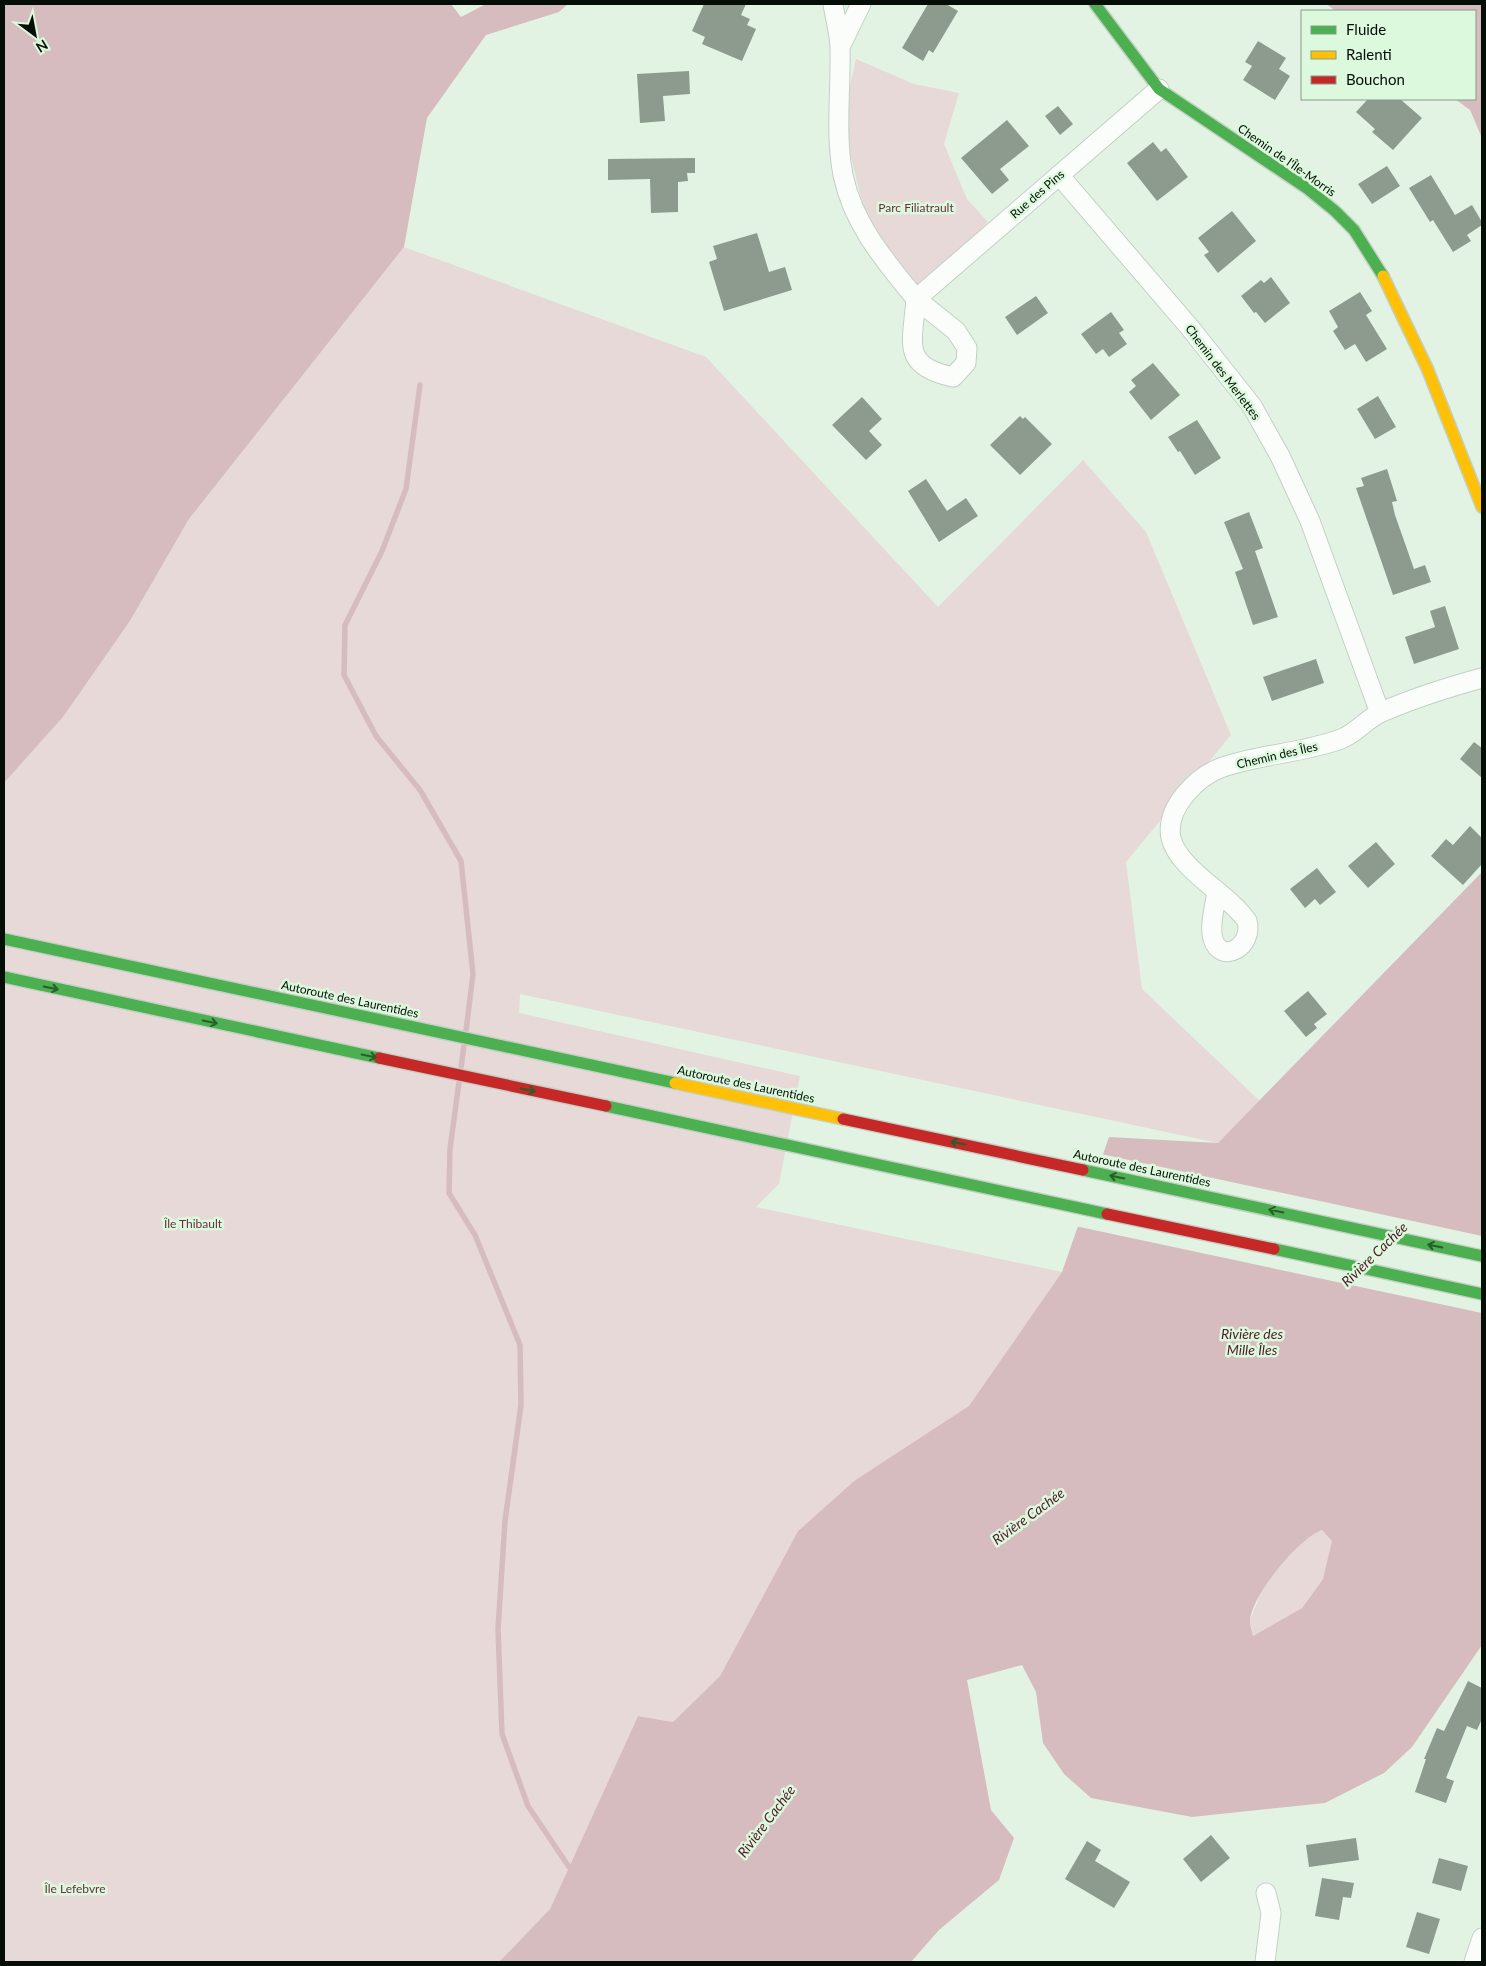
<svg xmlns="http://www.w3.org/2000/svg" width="1486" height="1966" font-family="Lato,sans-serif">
	<rect width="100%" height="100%" fill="#e2f3e4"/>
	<!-- green -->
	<path fill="#e7d9d7" d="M 856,59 L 914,84 L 959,93 L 944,144 L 967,199 L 988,222 L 916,294 L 869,230 L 842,120 Z
		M 404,247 L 706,357 L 938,607 L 1083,460 L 1146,532 L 1231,735 L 1126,862 L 1142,989 L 1260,1101 L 1218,1143 L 520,994 L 519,1013 L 800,1076 L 779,1184 L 756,1207 L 1062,1272 L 969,1407 L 854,1481 L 798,1531 L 720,1676 L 673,1722 L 638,1716 L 550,1909 L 499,1962 L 4,1962 L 4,783 L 63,717 L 130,621 L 189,519 Z
		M 1322,1530 L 1333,1541 L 1323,1579 L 1302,1608 L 1253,1636 L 1250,1620 L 1260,1595 L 1277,1568 L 1312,1533 Z"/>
	<!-- water -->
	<path fill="#d7bcbf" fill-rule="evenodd" d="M 4,4 L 451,4 L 461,17 L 486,4 L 568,4 L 559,12 L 486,35 L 427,118 L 404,247 L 189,519 L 130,621 L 63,717 L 4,783 Z
		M 1326,4 L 1482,4 L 1482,138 L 1470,110 L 1455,99 L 1475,99 L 1475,11 L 1336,11 Z
		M 1482,872 L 1482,1645 L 1412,1747 L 1384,1773 L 1325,1803 L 1192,1817 L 1091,1798 L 1064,1774 L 1043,1743 L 1036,1692 L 1022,1665 L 967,1680 L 991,1810 L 1014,1838 L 999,1880 L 939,1930 L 911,1962 L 499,1962 L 550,1909 L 638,1716 L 673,1722 L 720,1676 L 798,1531 L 854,1481 L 969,1406 L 1062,1272 L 1109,1137 L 1218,1143 ZM 1322,1530 L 1332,1541 L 1323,1579 L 1302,1608 L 1253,1636 C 1252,1631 1250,1626 1250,1621 C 1251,1596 1299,1538 1322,1530 Z"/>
	<!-- pier -->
	<path fill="#e2f3e4" d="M 1101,1154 L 1482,1236 L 1482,1313 L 1075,1226 Z"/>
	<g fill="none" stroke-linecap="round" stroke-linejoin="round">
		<!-- stream -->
		<path stroke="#d7bcbf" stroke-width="5.5" d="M 420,385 L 406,489 L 382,551 L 345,625 L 344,675 L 376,736 L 420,790 L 461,861 L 473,974 L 466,1031
			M 461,1068 L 464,1045
			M 459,1082 L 450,1149 L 449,1193 L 475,1235 L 520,1345 L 521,1405 L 505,1521 L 498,1629 L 502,1734 L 528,1806 L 569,1867"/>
	</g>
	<!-- building -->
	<path fill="#8d9b8f" d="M 704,4 L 746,4 L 741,15 L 750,19 L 747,25 L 756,29 L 742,61 L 702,44 L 705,37 L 692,31 Z
		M 928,4 L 946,4 L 958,11 L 933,53 L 929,50 L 923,61 L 902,48 Z
		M 1258,41 L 1286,58 L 1279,69 L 1290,76 L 1275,100 L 1243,80 L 1252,66 L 1245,62 Z
		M 689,71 L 690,94 L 663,96 L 665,121 L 640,123 L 637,74 Z
		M 1368,99 L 1400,99 L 1422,118 L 1393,150 L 1372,132 L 1375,129 L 1356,112 Z
		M 1058,106 L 1073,124 L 1060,135 L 1045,116 Z
		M 1007,120 L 1029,146 L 1000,169 L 1009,180 L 992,194 L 961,158 Z
		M 1153,142 L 1161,152 L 1166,148 L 1188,177 L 1157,201 L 1127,163 Z
		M 695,158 L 695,173 L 687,173 L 688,181 L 678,182 L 678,212 L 651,213 L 650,179 L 608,180 L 608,159 Z
		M 1387,166 L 1400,186 L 1372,204 L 1358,184 Z
		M 1431,175 L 1455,215 L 1472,205 L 1482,222 L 1482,225 L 1467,235 L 1471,241 L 1453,252 L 1433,220 L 1430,222 L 1409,188 Z
		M 1232,211 L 1256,241 L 1218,273 L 1204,255 L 1209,252 L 1198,238 Z
		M 757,233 L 769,272 L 785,267 L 792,290 L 724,311 L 709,262 L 717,259 L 713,246 Z
		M 1271,277 L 1290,303 L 1265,323 L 1256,312 L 1254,313 L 1241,296 L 1261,280 L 1264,283 Z
		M 1360,292 L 1372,311 L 1366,315 L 1387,349 L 1366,362 L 1355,344 L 1345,350 L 1333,331 L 1338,327 L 1329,311 Z
		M 1036,296 L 1048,313 L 1017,335 L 1005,317 Z
		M 1111,312 L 1124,330 L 1119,333 L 1127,344 L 1109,357 L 1103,349 L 1096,354 L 1081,334 Z
		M 1153,363 L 1180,395 L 1151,420 L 1129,392 L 1136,386 L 1131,380 Z
		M 1378,396 L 1396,427 L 1375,439 L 1357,409 Z
		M 862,397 L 882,419 L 869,431 L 882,445 L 866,460 L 832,425 Z
		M 1020,416 L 1023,419 L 1025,417 L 1052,444 L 1020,475 L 990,445 Z
		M 1197,420 L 1221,458 L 1195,475 L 1180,451 L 1178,452 L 1168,437 Z
		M 1387,469 L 1397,501 L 1392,502 L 1395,515 L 1414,569 L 1425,565 L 1431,582 L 1393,595 L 1356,488 L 1364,486 L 1361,478 Z
		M 926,479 L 947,511 L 966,498 L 978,516 L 939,542 L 908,491 Z
		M 1249,512 L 1263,548 L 1255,551 L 1278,617 L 1253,625 L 1235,572 L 1243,569 L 1224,522 Z
		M 1445,606 L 1459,649 L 1414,664 L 1405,637 L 1435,627 L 1430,611 Z
		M 1316,659 L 1324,683 L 1272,701 L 1263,677 Z
		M 1474,742 L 1482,748 L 1482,778 L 1460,759 Z
		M 1470,826 L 1482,838 L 1482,864 L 1463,885 L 1431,856 L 1446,839 L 1453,845 Z
		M 1376,842 L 1395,864 L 1368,888 L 1348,866 Z
		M 1317,868 L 1336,892 L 1320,905 L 1315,899 L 1305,908 L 1290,889 Z
		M 1308,991 L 1327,1014 L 1314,1024 L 1317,1028 L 1306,1037 L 1284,1011 Z
		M 1468,1681 L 1482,1688 L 1482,1719 L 1477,1730 L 1467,1726 L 1446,1778 L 1454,1781 L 1446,1803 L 1415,1792 L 1426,1759 L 1424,1759 L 1437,1728 L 1444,1731 Z
		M 1211,1835 L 1230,1858 L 1201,1882 L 1183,1859 Z
		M 1356,1838 L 1359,1860 L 1309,1867 L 1306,1845 Z
		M 1087,1841 L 1101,1850 L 1095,1861 L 1130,1882 L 1114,1908 L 1065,1879 Z
		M 1439,1858 L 1468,1866 L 1461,1891 L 1432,1883 Z
		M 1322,1878 L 1354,1883 L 1351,1898 L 1343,1897 L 1339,1920 L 1315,1916 Z
		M 1417,1912 L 1440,1919 L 1429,1954 L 1406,1947 Z"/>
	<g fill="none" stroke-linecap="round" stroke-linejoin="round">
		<!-- street casing -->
		<g stroke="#c2d0c4" stroke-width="21">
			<path id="street" d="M 833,4 C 835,18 840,34 840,49 C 841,91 835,134 843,175 C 853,224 885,261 916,299 L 1159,89
				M 840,47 L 861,4
				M 1059,175 L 1191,329 L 1252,406 L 1280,456 L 1310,521 L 1380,713
				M 916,299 L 956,331 L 967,348 L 966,363 L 953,377 C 900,366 913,342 916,299 Z
				M 1217,892 C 1215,906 1209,926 1213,939 C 1221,965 1254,947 1247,921 C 1230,895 1178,869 1171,838 C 1165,808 1197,776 1223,767 C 1261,754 1303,753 1341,739 C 1357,733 1367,718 1382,712 C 1414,698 1449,687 1482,678
				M 1265,1962 L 1271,1913 L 1266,1893
				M 1474,1962 L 1482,1938"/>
		</g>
		<!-- fast casing -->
		<g stroke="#c2d0c4" stroke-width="14">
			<path id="fast" d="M 1095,4 L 1159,89 L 1308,189 L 1335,211 L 1354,230 L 1383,276
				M 4,939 L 675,1083
				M 4,977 L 379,1058
				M 606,1106 L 1107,1214
				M 1083,1170 L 1482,1256
				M 1274,1249 L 1482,1294"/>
		</g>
		<!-- slow casing -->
		<g stroke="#c2d0c4" stroke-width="14">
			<path id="slow" d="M 1383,276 L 1427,368 L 1482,507
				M 675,1083 L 843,1119"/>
		</g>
		<!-- jam casing -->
		<g stroke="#c2d0c4" stroke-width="14">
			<path id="jam" d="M 379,1058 L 606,1106
				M 843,1119 L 1083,1170
				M 1107,1214 L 1274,1249"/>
		</g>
		<!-- street -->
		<use href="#street" stroke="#fbfdfb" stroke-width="19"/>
		<!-- fast -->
		<use href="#fast" stroke="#4caf50" stroke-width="11"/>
		<!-- slow -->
		<use href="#slow" stroke="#ffc107" stroke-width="11"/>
		<!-- jam -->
		<use href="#jam" stroke="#c62828" stroke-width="11"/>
	</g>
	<!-- one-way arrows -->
	<defs><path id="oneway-shaft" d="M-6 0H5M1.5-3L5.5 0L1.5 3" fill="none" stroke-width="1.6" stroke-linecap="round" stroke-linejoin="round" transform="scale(1.25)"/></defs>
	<g stroke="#285e2b">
		<use href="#oneway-shaft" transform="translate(51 988) rotate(12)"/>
		<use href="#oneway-shaft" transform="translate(210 1022) rotate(12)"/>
		<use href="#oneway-shaft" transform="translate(369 1056) rotate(12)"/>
		<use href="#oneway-shaft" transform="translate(528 1090) rotate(12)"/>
		<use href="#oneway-shaft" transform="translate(958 1143) rotate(-168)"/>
		<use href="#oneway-shaft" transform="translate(1117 1177) rotate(-168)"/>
		<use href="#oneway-shaft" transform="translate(1276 1211) rotate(-168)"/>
		<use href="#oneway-shaft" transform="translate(1435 1246) rotate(-168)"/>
	</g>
	<g text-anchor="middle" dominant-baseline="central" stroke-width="5" stroke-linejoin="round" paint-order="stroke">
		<!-- street labels -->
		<g font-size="12" fill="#050e06" stroke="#dcf9de">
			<text transform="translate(1287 160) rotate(35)">Chemin de l'Île-Morris</text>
			<text transform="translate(1037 194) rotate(-41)">Rue des Pins</text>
			<text transform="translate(1223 372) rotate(53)">Chemin des Merlettes</text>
			<text transform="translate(1277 755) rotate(-13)">Chemin des Îles</text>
			<text transform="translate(350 999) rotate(12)">Autoroute des Laurentides</text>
			<text transform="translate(746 1084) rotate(12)">Autoroute des Laurentides</text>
			<text transform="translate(1142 1168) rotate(12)">Autoroute des Laurentides</text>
		</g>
		<!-- park labels -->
		<g font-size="12" fill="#692f41" stroke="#dcf9de">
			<text x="916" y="207">Parc Filiatrault</text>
			<text x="193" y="1223">Île Thibault</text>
			<text x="75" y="1888">Île Lefebvre</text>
		</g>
		<!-- water labels -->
		<g font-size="14" font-style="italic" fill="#50192c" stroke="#dcf9de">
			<text transform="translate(1374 1254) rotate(-44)">Rivière Cachée</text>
			<text x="1252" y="1333">Rivière des<tspan x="1252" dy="16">Mille Îles</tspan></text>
			<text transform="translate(1028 1516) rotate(-36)">Rivière Cachée</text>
			<text transform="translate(766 1821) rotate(-53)">Rivière Cachée</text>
		</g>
	</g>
	<!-- border -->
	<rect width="1486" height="1966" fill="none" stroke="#050e06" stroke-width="10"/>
	<!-- legend -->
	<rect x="1301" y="10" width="175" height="90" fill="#dcf9de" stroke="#869b88"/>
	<rect x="1311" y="26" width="25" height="8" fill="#4caf50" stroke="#869b88"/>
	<text x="1346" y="35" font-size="15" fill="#050e06">Fluide</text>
	<rect x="1311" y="51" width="25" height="8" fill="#ffc107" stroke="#869b88"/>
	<text x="1346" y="60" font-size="15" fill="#050e06">Ralenti</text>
	<rect x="1311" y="76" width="25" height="8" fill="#c62828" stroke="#869b88"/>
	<text x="1346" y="85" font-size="15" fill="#050e06">Bouchon</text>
	<!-- north arrow -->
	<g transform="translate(35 35) rotate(148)" stroke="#dcf9de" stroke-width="4" paint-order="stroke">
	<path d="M0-4L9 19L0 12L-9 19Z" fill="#050e06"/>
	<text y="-8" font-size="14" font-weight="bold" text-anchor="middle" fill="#050e06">N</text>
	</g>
</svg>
